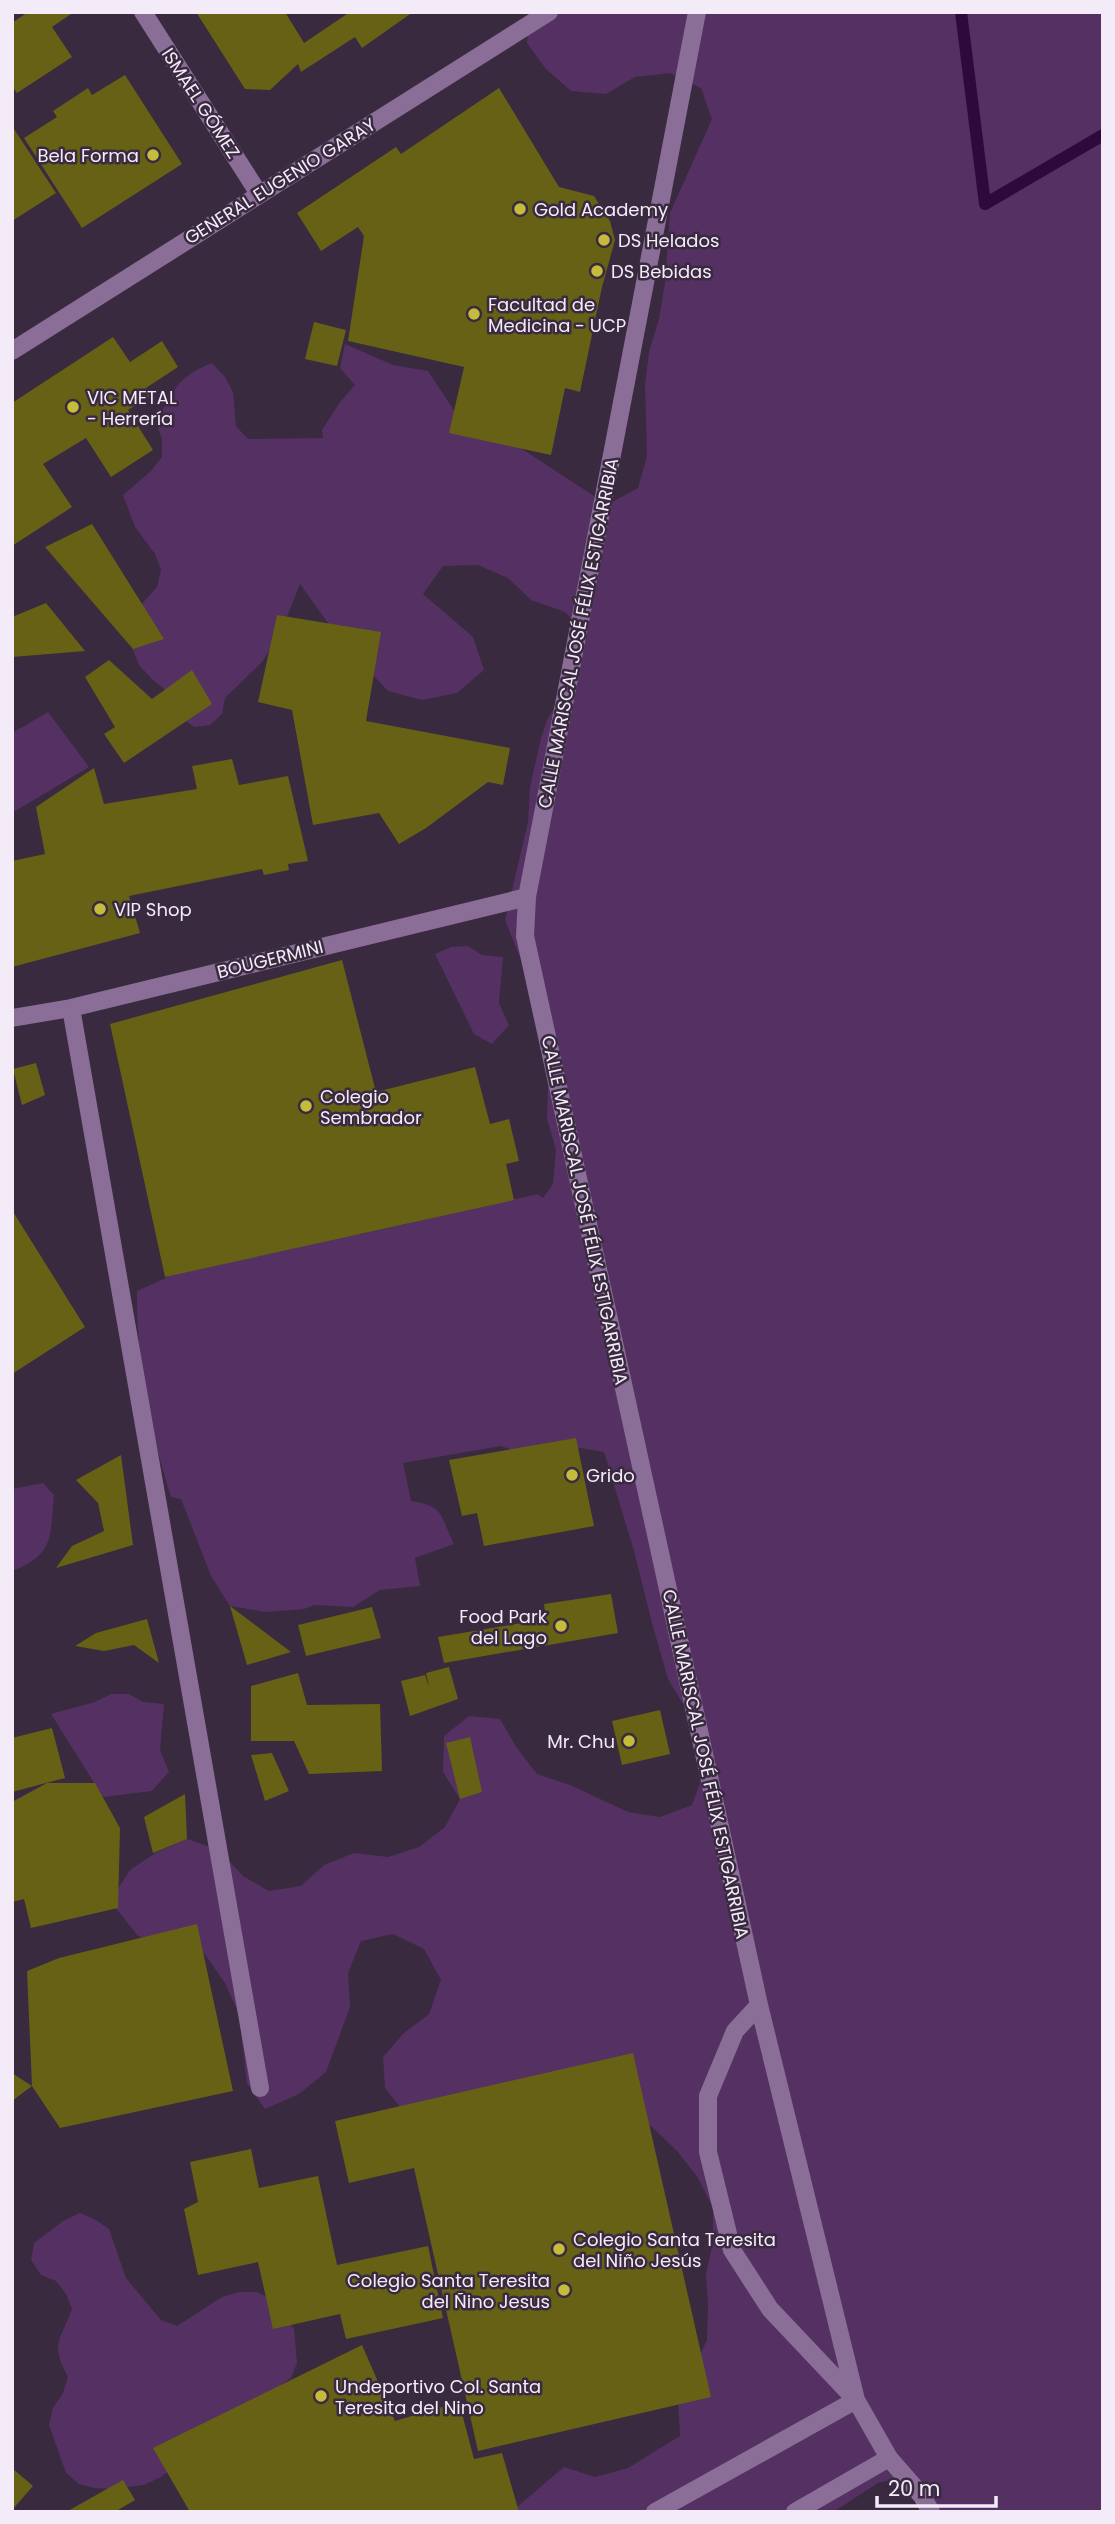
<svg xmlns="http://www.w3.org/2000/svg" width="1115" height="2524" font-family="Poppins,sans-serif">
	<rect width="100%" height="100%" fill="#392a3f"/>
	<!-- green -->
	<path fill="#543162" d="M 530,12 L 1103,12 L 1103,2512 L 931,2512 L 921,2496 L 895,2479 L 878,2483 L 833,2512 L 511,2512 L 564,2467 L 595,2477 L 628,2468 L 680,2436 L 678,2400 L 707,2340 L 708,2306 L 706,2274 L 713,2242 L 713,2208 L 698,2178 L 677,2151 L 628,2104 L 408,2117 L 385,2088 L 383,2057 L 404,2033 L 429,2014 L 441,1980 L 424,1949 L 393,1934 L 361,1941 L 348,1973 L 350,2007 L 326,2072 L 299,2094 L 265,2109 L 247,2083 L 239,2014 L 225,1983 L 204,1953 L 171,1948 L 138,1936 L 110,1901 L 130,1870 L 157,1852 L 187,1839 L 219,1850 L 243,1876 L 269,1891 L 301,1886 L 324,1865 L 354,1853 L 388,1857 L 419,1847 L 445,1827 L 460,1799 L 443,1772 L 444,1736 L 469,1716 L 500,1719 L 517,1748 L 537,1774 L 570,1785 L 628,1812 L 660,1817 L 692,1805 L 704,1773 L 686,1709 L 668,1679 L 652,1623 L 634,1551 L 604,1452 L 581,1448 L 546,1455 L 513,1450 L 501,1446 L 403,1463 L 411,1501 C 445,1506 440,1516 454,1544 L 415,1558 L 420,1586 L 380,1590 L 353,1607 L 314,1605 L 304,1609 L 266,1612 L 230,1606 L 211,1576 L 181,1499 L 171,1497 C 150,1430 136,1361 137,1291 L 164,1279 L 234,1229 L 329,1221 L 361,1234 L 538,1194 L 543,1198 L 553,1184 L 556,1150 L 547,1119 L 548,1084 L 544,1051 L 530,982 L 505,920 L 528,822 L 530,787 L 541,738 L 547,720 L 579,667 L 587,635 L 565,612 L 531,600 L 508,578 L 478,565 L 443,566 L 423,594 L 473,637 L 484,670 L 457,693 L 422,700 L 388,691 L 340,640 L 300,584 L 281,632 L 262,662 L 225,698 L 222,714 L 210,725 L 194,727 L 181,717 L 164,689 L 151,678 L 139,665 L 126,633 L 131,616 L 157,587 L 161,570 L 155,554 L 135,527 L 123,495 L 150,472 L 162,457 L 162,439 L 156,423 C 173,392 177,376 212,363 L 225,377 L 233,392 L 236,426 L 248,439 L 323,438 L 322,430 L 340,402 L 355,385 L 340,368 L 345,344 L 393,365 L 428,371 L 465,427 L 516,445 L 594,496 L 594,500 L 610,503 L 638,488 L 647,456 L 645,385 L 649,352 L 659,319 L 665,283 L 670,213 L 712,119 L 701,88 L 670,73 L 635,77 L 606,94 L 571,91 L 546,69 L 527,43 Z
		M 48,712 L 89,767 L 12,813 L 12,733 Z
		M 468,946 L 482,955 L 503,957 L 499,1003 L 509,1025 L 492,1044 L 474,1034 L 435,954 L 451,947 Z
		M 43,1483 L 54,1495 C 50,1533 56,1555 12,1571 L 12,1489 Z
		M 111,1694 L 129,1694 L 143,1702 L 164,1704 L 160,1750 L 169,1772 L 152,1791 L 103,1797 L 51,1714 L 95,1702 Z
		M 80,2213 L 96,2220 L 109,2229 L 126,2278 L 161,2320 L 177,2326 L 222,2297 L 239,2292 L 257,2292 L 274,2300 L 294,2329 L 297,2363 L 291,2378 L 249,2408 L 161,2477 L 144,2485 L 112,2489 L 94,2488 L 79,2484 L 66,2473 L 49,2425 L 53,2408 L 63,2393 L 68,2377 C 50,2344 60,2341 72,2309 L 66,2294 L 56,2281 L 41,2275 L 31,2260 L 34,2243 L 63,2221 Z"/>
	<g fill="none" stroke-linecap="round" stroke-linejoin="round">
		<!-- stream -->
		<path stroke="#2e0a3c" stroke-width="12" d="M 961,12 L 985,204 L 1103,135"/>
	</g>
	<!-- building -->
	<path fill="#666114" d="M 28,12 L 74,12 L 52,27 L 72,57 L 17,93 L 12,86 L 12,23 Z
		M 196,12 L 285,12 L 304,43 L 347,14 L 345,12 L 413,12 L 362,48 L 355,37 L 301,72 L 298,64 L 270,90 L 245,89 Z
		M 125,75 L 182,164 L 82,228 L 24,138 L 57,117 L 53,111 L 88,88 L 92,95 Z
		M 499,88 L 559,187 L 594,196 L 610,221 L 615,240 L 602,287 L 580,392 L 565,388 L 551,455 L 449,433 L 464,367 L 348,341 L 364,236 L 358,227 L 321,251 L 297,213 L 396,147 L 401,154 Z
		M 12,126 L 56,193 L 12,221 Z
		M 314,322 L 346,330 L 337,366 L 305,359 Z
		M 113,337 L 130,362 L 162,341 L 178,367 L 146,388 L 150,396 L 128,410 L 153,450 L 111,477 L 86,438 L 43,464 L 72,507 L 12,546 L 12,403 Z
		M 92,524 L 164,639 L 133,649 L 45,547 Z
		M 46,603 L 85,651 L 12,657 L 12,617 Z
		M 277,615 L 381,632 L 366,721 L 510,748 L 503,785 L 488,782 L 426,828 L 399,844 L 379,813 L 313,825 L 292,710 L 258,702 Z
		M 109,660 L 152,699 L 192,670 L 212,704 L 124,763 L 104,734 L 115,727 L 85,677 Z
		M 232,759 L 239,785 L 288,776 L 308,861 L 288,864 L 289,870 L 264,875 L 262,869 L 129,896 L 140,933 L 12,967 L 12,861 L 45,854 L 36,807 L 94,768 L 104,804 L 197,789 L 192,766 Z
		M 342,960 L 376,1092 L 475,1067 L 490,1124 L 509,1119 L 519,1161 L 506,1164 L 514,1200 L 165,1277 L 110,1024 Z
		M 36,1063 L 45,1095 L 22,1105 L 13,1069 Z
		M 12,1210 L 85,1327 L 12,1374 Z
		M 576,1438 L 594,1526 L 484,1546 L 477,1513 L 462,1516 L 449,1460 Z
		M 121,1455 L 133,1545 L 56,1568 L 72,1546 L 104,1531 L 98,1503 L 76,1480 Z
		M 611,1594 L 618,1633 L 444,1663 L 438,1637 L 546,1619 L 544,1604 Z
		M 230,1606 L 291,1652 L 247,1665 Z
		M 372,1607 L 381,1638 L 306,1656 L 298,1625 Z
		M 147,1619 L 159,1663 L 134,1645 L 104,1651 L 75,1646 L 96,1633 Z
		M 449,1667 L 458,1699 L 410,1716 L 401,1681 L 425,1675 L 429,1687 L 426,1673 Z
		M 298,1673 L 307,1705 L 380,1704 L 382,1771 L 309,1774 L 294,1741 L 251,1741 L 251,1686 Z
		M 660,1710 L 670,1754 L 622,1765 L 612,1721 Z
		M 52,1728 L 65,1778 L 12,1792 L 12,1738 Z
		M 470,1737 L 482,1792 L 460,1799 L 446,1743 Z
		M 272,1753 L 289,1791 L 265,1801 L 251,1755 Z
		M 47,1783 L 95,1783 L 120,1828 L 118,1908 L 31,1928 L 24,1899 L 12,1902 L 14,1872 L 12,1802 Z
		M 185,1794 L 187,1839 L 153,1853 L 144,1817 Z
		M 197,1924 L 233,2091 L 60,2128 L 32,2086 L 27,1971 L 59,1958 Z
		M 633,2053 L 711,2397 L 478,2451 L 414,2168 L 349,2183 L 335,2121 Z
		M 12,2073 L 32,2086 L 12,2101 Z
		M 251,2149 L 259,2188 L 318,2176 L 337,2265 L 428,2246 L 443,2318 L 346,2339 L 340,2314 L 273,2329 L 258,2262 L 198,2275 L 184,2209 L 198,2202 L 190,2162 Z
		M 362,2345 L 395,2421 L 459,2402 L 474,2459 L 502,2453 L 519,2512 L 190,2512 L 153,2448 Z
		M 12,2468 L 33,2486 L 12,2510 Z
		M 123,2480 L 135,2500 L 118,2510 L 119,2512 L 66,2512 Z"/>
	<g fill="none" stroke-linecap="round" stroke-linejoin="round">
		<!-- minor -->
		<path stroke="#8a6e97" stroke-width="18" d="M 143,12 L 259,194
			M 697,12 L 527,897 L 525,936 L 759,2005 L 856,2400
			M 12,351 L 549,12
			M 71,1008 L 260,2088
			M 12,1018 L 71,1008 L 527,897
			M 759,2005 L 735,2031 L 708,2096 L 708,2152 L 732,2250 L 770,2309 L 856,2400 L 889,2458 L 922,2496 L 931,2512
			M 655,2512 L 856,2400
			M 795,2512 L 889,2458"/>
	</g>
	<!-- markers -->
	<g fill="#c5bc3d" stroke="#392a3f" stroke-width="2.5">
		<circle cx="153" cy="155" r="7"/>
		<circle cx="520" cy="209" r="7"/>
		<circle cx="604" cy="240" r="7"/>
		<circle cx="597" cy="271" r="7"/>
		<circle cx="474" cy="314" r="7"/>
		<circle cx="73" cy="407" r="7"/>
		<circle cx="100" cy="909" r="7"/>
		<circle cx="306" cy="1106" r="7"/>
		<circle cx="572" cy="1475" r="7"/>
		<circle cx="561" cy="1626" r="7"/>
		<circle cx="629" cy="1741" r="7"/>
		<circle cx="559" cy="2249" r="7"/>
		<circle cx="564" cy="2290" r="7"/>
		<circle cx="321" cy="2396" r="7"/>
	</g>
	<g text-anchor="middle" dominant-baseline="central" stroke-width="5" stroke-linejoin="round" paint-order="stroke">
		<!-- street labels -->
		<g font-size="18" fill="#f4ebf9" stroke="#392a3f">
			<text transform="translate(201 103) rotate(57)">ISMAEL GÓMEZ</text>
			<text transform="translate(280 181) rotate(-32)">GENERAL EUGENIO GARAY</text>
			<text transform="translate(578 633) rotate(-79)">CALLE MARISCAL JOSÉ FÉLIX ESTIGARRIBIA</text>
			<text transform="translate(270 959) rotate(-14)">BOUGERMINI</text>
			<text transform="translate(585 1210) rotate(78)">CALLE MARISCAL JOSÉ FÉLIX ESTIGARRIBIA</text>
			<text transform="translate(706 1764) rotate(78)">CALLE MARISCAL JOSÉ FÉLIX ESTIGARRIBIA</text>
		</g>
		<!-- poi labels -->
		<g font-size="18" fill="#f4ebf9" stroke="#392a3f" text-anchor="start">
			<text x="139" y="155" text-anchor="end">Bela Forma</text>
			<text x="534" y="209">Gold Academy</text>
			<text x="618" y="240">DS Helados</text>
			<text x="611" y="271">DS Bebidas</text>
			<text x="488" y="304">Facultad de<tspan x="488" dy="21">Medicina - UCP</tspan></text>
			<text x="87" y="397">VIC METAL<tspan x="87" dy="21">- Herrería</tspan></text>
			<text x="114" y="909">VIP Shop</text>
			<text x="320" y="1096">Colegio<tspan x="320" dy="21">Sembrador</tspan></text>
			<text x="586" y="1475">Grido</text>
			<text x="547" y="1616" text-anchor="end">Food Park<tspan x="547" dy="21">del Lago</tspan></text>
			<text x="615" y="1741" text-anchor="end">Mr. Chu</text>
			<text x="573" y="2239">Colegio Santa Teresita<tspan x="573" dy="21">del Niño Jesús</tspan></text>
			<text x="550" y="2280" text-anchor="end">Colegio Santa Teresita<tspan x="550" dy="21">del Ñino Jesus</tspan></text>
			<text x="335" y="2386">Undeportivo Col. Santa<tspan x="335" dy="21">Teresita del Nino</tspan></text>
		</g>
	</g>
	<!-- border -->
	<rect width="1115" height="2524" fill="none" stroke="#f4ebf9" stroke-width="28"/>
	<!-- scale -->
	<path d="M877 2496v10h119v-10" fill="none" stroke="#f4ebf9" stroke-width="3.5"/>
	<text x="888" y="2496" font-size="21" fill="#f4ebf9" stroke="#392a3f" stroke-width="5" paint-order="stroke">20 m</text>
</svg>
